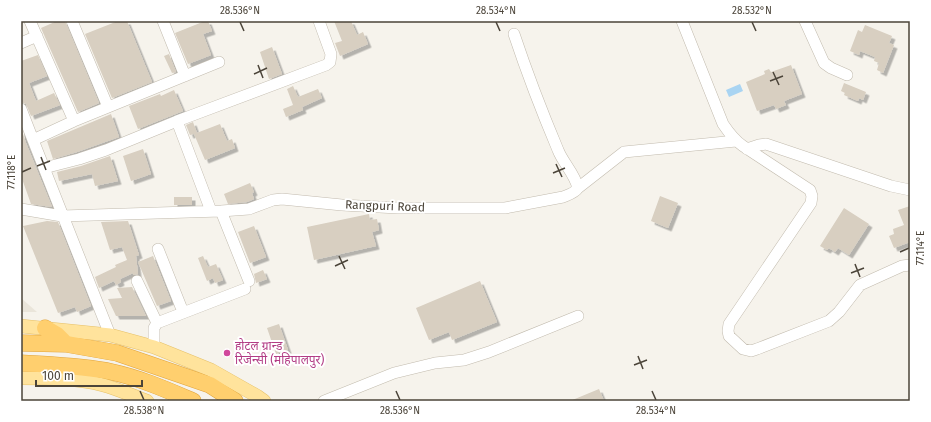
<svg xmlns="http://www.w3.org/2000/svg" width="931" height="422" font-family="'Fira Sans','Noto Sans Devanagari',sans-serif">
	<defs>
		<filter id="shadow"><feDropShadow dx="3.5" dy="3.5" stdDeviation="0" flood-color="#0004"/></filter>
	</defs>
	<rect width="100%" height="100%" fill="#f6f3ec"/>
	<!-- residential -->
	<path fill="#eae5da" d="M 21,298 L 37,312 L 21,312 Z"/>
	<!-- water -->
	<path fill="#a9d4f2" d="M 740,84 L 743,91 L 729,97 L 726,90 Z"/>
	<!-- building -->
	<path fill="#d8cfc1" filter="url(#shadow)" d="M 57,21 L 65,21 L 99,103 L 78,112 L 41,28 Z
		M 118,21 L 127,21 L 152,82 L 112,98 L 85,34 Z
		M 205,21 L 208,21 L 212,31 L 203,34 L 211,55 L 188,64 L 175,33 Z
		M 334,21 L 351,21 L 357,35 L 363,32 L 368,44 L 340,56 L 335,43 L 342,41 Z
		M 865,25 L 892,36 L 889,43 L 894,45 L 883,73 L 877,70 L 879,63 L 874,61 L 875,57 L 860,51 L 859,55 L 850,51 L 858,30 L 862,32 Z
		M 272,47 L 282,74 L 269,79 L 260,52 Z
		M 169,54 L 176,72 L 172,73 L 164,56 Z
		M 38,55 L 47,76 L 29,83 L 36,101 L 54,93 L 60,105 L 31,116 L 26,104 L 21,102 L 21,61 Z
		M 791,65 L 802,94 L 784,101 L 786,105 L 776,109 L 774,105 L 757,111 L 746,82 L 765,74 L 764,71 L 769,69 L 771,72 Z
		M 844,83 L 866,92 L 863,100 L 859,98 L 858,101 L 844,95 L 845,93 L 841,91 Z
		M 293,86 L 298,97 L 318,89 L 322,98 L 302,107 L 303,110 L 286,117 L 283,109 L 293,105 L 287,89 Z
		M 174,90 L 183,111 L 138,129 L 129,106 L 160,94 L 161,96 Z
		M 111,114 L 119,137 L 77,152 L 53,159 L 47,141 Z
		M 193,122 L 197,133 L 190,135 L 186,125 Z
		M 220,124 L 227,141 L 232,139 L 235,148 L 205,160 L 194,134 Z
		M 21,128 L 26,143 L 52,207 L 31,204 L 21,176 Z
		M 143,149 L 151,174 L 131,181 L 123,156 Z
		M 110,156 L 118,181 L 95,186 L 92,174 L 59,181 L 57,172 L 81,166 Z
		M 250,183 L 254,192 L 252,193 L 254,199 L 247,202 L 228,204 L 224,194 Z
		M 660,196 L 678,203 L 668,228 L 651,221 Z
		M 174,197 L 192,197 L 192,205 L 174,205 Z
		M 910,206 L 910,242 L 894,248 L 889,236 L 894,234 L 893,229 L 904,225 L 898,210 Z
		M 844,208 L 869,224 L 849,255 L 838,248 L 835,252 L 829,248 L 827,250 L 820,246 Z
		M 369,214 L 370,220 L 377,219 L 379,230 L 372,232 L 376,246 L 314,260 L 307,227 Z
		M 47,221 L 58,222 L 91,306 L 77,312 L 75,307 L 58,313 L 23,226 Z
		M 128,221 L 139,255 L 136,256 L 138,274 L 133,275 L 133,273 L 120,279 L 121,282 L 116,285 L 114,281 L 99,288 L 95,277 L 116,267 L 115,265 L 127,260 L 122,247 L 110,250 L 101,222 Z
		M 254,226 L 266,257 L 250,263 L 238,232 Z
		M 153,256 L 171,301 L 157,306 L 138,262 Z
		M 203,256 L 208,267 L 216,264 L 223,280 L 215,283 L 213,278 L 207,281 L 198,258 Z
		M 263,270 L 267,279 L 256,283 L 254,274 Z
		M 480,281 L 497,322 L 452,340 L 449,332 L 429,340 L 416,308 Z
		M 132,287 L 146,316 L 116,316 L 108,299 L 122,298 L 117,288 Z
		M 279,324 L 288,350 L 276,354 L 267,328 Z
		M 599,389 L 604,401 L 570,401 Z"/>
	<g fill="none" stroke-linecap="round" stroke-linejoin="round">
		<!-- minor casing -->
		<g stroke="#c2bbae" stroke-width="12">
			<path id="minor" d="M 30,21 L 74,121
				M 72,21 L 108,107
				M 163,21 L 185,76
				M 682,21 L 723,124 C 729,133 734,140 743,146 L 810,190 L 812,196 L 811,203 L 729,324 L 728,331 L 729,336 L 743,349 L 751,351 L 757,349 L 829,321 L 839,312 L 860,285 L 902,266 L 910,265
				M 805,21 L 824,63 L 831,68 L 847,75
				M 514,34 C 527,73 542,112 558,150 C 563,163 575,174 578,188
				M 21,43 L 37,36
				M 21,109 L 33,140
				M 177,121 L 211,211
				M 747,149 L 759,145 L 766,144 L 891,186 L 910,190
				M 44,168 L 79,159 L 106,150 L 177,121 L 326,65 L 330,62 L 331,54 L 319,21
				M 21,209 L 62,216 L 221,211 L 249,209 L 273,200 L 282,199 L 342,205 L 398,208 L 505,208 L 563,197 C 568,195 575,193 578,188 L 624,152 L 736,141
				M 221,211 L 249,281
				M 158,249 L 183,312
				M 137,281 L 157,323
				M 110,335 L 33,140 L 74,121 L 219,62
				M 154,347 L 154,328 L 157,323 L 245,289
				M 324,401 L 394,373 L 435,363 L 464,360 L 489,352 L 578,316"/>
		</g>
		<!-- major casing -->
		<g stroke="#e6c16a" stroke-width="14">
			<path id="major" d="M 21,326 L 110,335 L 154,347 L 211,370 L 257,396 L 264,401
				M 21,378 C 49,378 76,378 103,385 C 118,389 133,396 147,401"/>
		</g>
		<!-- highway casing -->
		<g stroke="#e0a43c" stroke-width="17">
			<path id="highway" d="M 45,328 L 57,335 L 66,344
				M 21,343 L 66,344 L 117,353 L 210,385 L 235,401
				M 21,363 C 50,365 84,366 112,372 C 140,378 167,390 193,401"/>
		</g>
		<!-- minor -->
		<use href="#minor" stroke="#fff" stroke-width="11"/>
		<!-- major -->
		<use href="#major" stroke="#ffe39c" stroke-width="13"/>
		<!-- highway -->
		<use href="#highway" stroke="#ffcf6e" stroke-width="16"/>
	</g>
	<!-- ticks -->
	<path fill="none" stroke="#4b4439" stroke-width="1.5" d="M 240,22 L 244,31M 496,22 L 500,31M 752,22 L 756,31M 258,65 L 263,78M 773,72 L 779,85M 254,74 L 267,68M 770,81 L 783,76M 41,157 L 46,170M 556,164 L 562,177M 37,166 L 50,161M 22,172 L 31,168M 553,173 L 565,168M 900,252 L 909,248M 339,256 L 345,269M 855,264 L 860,277M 335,266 L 348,260M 851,273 L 864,268M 638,356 L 643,369M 634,365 L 647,360M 140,391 L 144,400M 396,391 L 400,400M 652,391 L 656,400"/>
	<!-- markers -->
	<circle fill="#d1479c" stroke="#fff" stroke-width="1.5" cx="227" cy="353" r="4"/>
	<g text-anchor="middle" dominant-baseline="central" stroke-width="4" stroke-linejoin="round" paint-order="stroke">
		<!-- street labels -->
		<g font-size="12" fill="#4b4439" stroke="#fff">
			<text transform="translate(385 206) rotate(2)">Rangpuri Road</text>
		</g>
		<!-- hotel labels -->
		<g font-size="12" fill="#b23c85" stroke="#fff" text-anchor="start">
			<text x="235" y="346">होटल ग्रान्ड<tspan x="235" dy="14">रिजेन्सी (महिपालपुर)</tspan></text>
		</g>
	</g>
	<!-- border -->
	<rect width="931" height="422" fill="none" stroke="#ffffff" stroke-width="44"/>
	<!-- scale -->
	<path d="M36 380v6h106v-6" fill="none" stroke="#4b4439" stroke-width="2"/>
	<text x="42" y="380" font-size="12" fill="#4b4439" stroke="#ffffff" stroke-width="3" paint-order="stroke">100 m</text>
	<rect x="22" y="22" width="887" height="378" fill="none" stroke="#4b4439" stroke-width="1.5"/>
	<g font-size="10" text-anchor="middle" fill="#4b4439">
		<text x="240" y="14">28.536°N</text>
		<text x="496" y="14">28.534°N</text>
		<text x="752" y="14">28.532°N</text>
		<text transform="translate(11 172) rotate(-90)" y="4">77.118°E</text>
		<text transform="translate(920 248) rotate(-90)" y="4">77.114°E</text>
		<text x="144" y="414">28.538°N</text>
		<text x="400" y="414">28.536°N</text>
		<text x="656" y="414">28.534°N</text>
	</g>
</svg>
